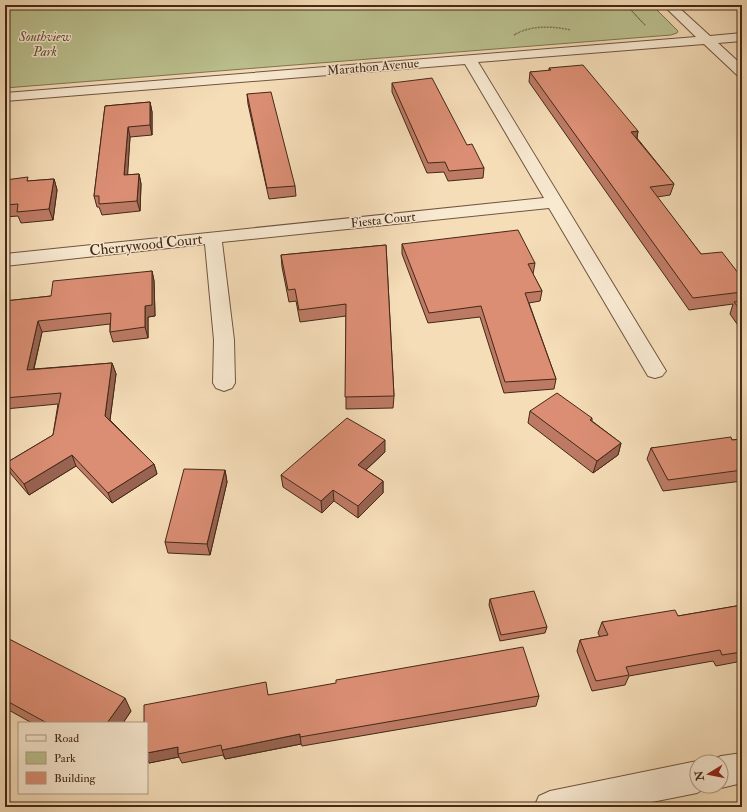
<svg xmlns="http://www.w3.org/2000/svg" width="747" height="812" font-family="'IM FELL Double Pica',serif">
	<rect width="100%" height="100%" fill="#f5ddb8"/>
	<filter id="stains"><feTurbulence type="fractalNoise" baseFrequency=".005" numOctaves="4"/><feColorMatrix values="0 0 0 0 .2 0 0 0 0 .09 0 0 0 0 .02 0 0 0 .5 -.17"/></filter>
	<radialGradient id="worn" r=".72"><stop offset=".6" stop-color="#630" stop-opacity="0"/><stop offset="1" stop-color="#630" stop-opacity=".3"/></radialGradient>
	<!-- green -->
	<path fill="#bbc18f" stroke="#807453" d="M 5,5 L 652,5 L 678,31 L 677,33 L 671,35 L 5,88 Z"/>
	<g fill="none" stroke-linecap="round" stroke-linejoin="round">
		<!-- minor casing -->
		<g stroke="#70553f" stroke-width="2">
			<path id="minor" d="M 663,5 L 676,5 L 710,36 L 742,33 L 742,41 L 718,43 L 742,65 L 742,76 L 737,75 L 704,44 L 478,62 L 666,371 L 662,376 L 655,378 L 648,376 L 549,208 L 222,242 L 234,340 L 235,383 L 232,388 L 224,391 L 216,388 L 213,383 L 214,340 L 205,244 L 5,266 L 5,254 L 544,198 L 465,64 L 5,101 L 5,93 L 696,37 Z
				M 742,753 L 742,783 L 721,788 L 717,786 L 721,786 L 721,762 L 710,761 L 721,756 Z
				M 697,761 L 698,762 L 697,762 L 697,786 L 709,786 L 697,793 L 627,807 L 534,807 L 539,796 L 550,791 Z"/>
		</g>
		<!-- path -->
		<path stroke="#442817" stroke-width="1.5" stroke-dasharray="0.5 1" stroke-linecap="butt" d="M 626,5 L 645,25
			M 514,35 C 531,25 552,26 571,30"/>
		<!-- minor -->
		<use href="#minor" fill="#f8e9d1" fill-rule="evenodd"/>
	</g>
	<!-- wall -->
	<path fill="#bc7a64" stroke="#442817" d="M 549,68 L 638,131 L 637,138 L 674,184 L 670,195 L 657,197 L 701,254 L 742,278 L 742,331 L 730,314 L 733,304 L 689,310 L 529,82 L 530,72 L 549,71 Z
		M 392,83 L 467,145 L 484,168 L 483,178 L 448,181 L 444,172 L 427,173 L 392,92 Z
		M 247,94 L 295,186 L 296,196 L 269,199 L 248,104 Z
		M 150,102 L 152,112 L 152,135 L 130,137 L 127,175 L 139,174 L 141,184 L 140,211 L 102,215 L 99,207 L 97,207 L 94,196 L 105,106 Z
		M 54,179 L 57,190 L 53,220 L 21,223 L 18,216 L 5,217 L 5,180 L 29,181 Z
		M 402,244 L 535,263 L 533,274 L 542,291 L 540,301 L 529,303 L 556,379 L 554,389 L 504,393 L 480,317 L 428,323 L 402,254 Z
		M 386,245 L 394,396 L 393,408 L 346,409 L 346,316 L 300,322 L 296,301 L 289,302 L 282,267 L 281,255 Z
		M 152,271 L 154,281 L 155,316 L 148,317 L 148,338 L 113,342 L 110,332 L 110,324 L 42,332 L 34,369 L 112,363 L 116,374 L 110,420 L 154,464 L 157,474 L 112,503 L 76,466 L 29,495 L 11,474 L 6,463 L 53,435 L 58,404 L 5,409 L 5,301 L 51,296 Z
		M 530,411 L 592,418 L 592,421 L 621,443 L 618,455 L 593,473 L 528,423 Z
		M 742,439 L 742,481 L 663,491 L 647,459 L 651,448 Z
		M 385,452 L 366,470 L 383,481 L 383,493 L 358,518 L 334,501 L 322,513 L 283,487 L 281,475 Z
		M 225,470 L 227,482 L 210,555 L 168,553 L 165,542 Z
		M 490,599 L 547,627 L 545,633 L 500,641 L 489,605 Z
		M 742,605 L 742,661 L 716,666 L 713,661 L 629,676 L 625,685 L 592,691 L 577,651 L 580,640 L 600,637 L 598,633 L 602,622 L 678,616 Z
		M 5,636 L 9,639 L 131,711 L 123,723 L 32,723 L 5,708 Z
		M 268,695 L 539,696 L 536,706 L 302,746 L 301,744 L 225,759 L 223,755 L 182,763 L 179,757 L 149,763 Z"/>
	<!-- shaded-wall -->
	<path fill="#996351" stroke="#442817" d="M 150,102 L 152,112 L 152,135 L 150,125 Z
		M 128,127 L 130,137 L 127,186 L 124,175 Z
		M 638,131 L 636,142 L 631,132 Z
		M 139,174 L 141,184 L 140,211 L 137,201 Z
		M 54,179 L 57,190 L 53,220 L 49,209 Z
		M 152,271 L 154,281 L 155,316 L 148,317 L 148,338 L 145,327 L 145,306 Z
		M 38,321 L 42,332 L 31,380 L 27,370 Z
		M 112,363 L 116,374 L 109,427 L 105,416 Z
		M 385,440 L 385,452 L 358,477 L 358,465 Z
		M 621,443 L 618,455 L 593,473 L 597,461 Z
		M 72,455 L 76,466 L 29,495 L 24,484 Z
		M 154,464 L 157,474 L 112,503 L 108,493 Z
		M 225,470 L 227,482 L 210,555 L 207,544 Z
		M 383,481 L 383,493 L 358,518 L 358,506 Z
		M 333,490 L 334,501 L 322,513 L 321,501 Z
		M 125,698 L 131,711 L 123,723 L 107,723 Z
		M 300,734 L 301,744 L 225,759 L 222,750 Z
		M 178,747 L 178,754 L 179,757 L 149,763 L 147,758 L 147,753 Z"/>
	<!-- building -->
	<path fill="#db8e74" stroke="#442817" d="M 583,65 L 638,131 L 631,132 L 674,184 L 650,187 L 701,254 L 722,252 L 742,278 L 742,292 L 693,298 L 530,72 L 551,70 L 549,68 Z
		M 432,78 L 467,145 L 472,144 L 484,168 L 449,171 L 445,162 L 428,163 L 392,83 Z
		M 271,92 L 295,186 L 267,188 L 247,94 Z
		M 150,102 L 150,125 L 128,127 L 124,175 L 139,174 L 137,201 L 99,204 L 99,196 L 94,196 L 105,106 Z
		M 28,177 L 27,181 L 54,179 L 49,209 L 17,212 L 18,204 L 5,205 L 5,180 Z
		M 518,230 L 535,263 L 528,264 L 542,291 L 525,293 L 556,379 L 505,382 L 481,306 L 429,313 L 402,244 Z
		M 386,245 L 394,396 L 345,397 L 346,304 L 299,310 L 295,289 L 288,290 L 281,255 Z
		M 152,271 L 152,305 L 145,306 L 145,327 L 110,332 L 111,313 L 38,321 L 27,370 L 112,363 L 105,416 L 154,464 L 108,493 L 72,455 L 24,484 L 6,463 L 53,435 L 61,393 L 5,398 L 5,301 L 51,296 L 53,281 Z
		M 742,301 L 742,312 L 734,302 Z
		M 557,393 L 592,418 L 590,420 L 621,443 L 597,461 L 530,411 Z
		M 347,418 L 385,440 L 358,465 L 383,481 L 358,506 L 333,490 L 321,501 L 281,475 Z
		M 731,437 L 732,440 L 742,439 L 742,470 L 668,480 L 651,448 Z
		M 184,469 L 225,470 L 207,544 L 165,542 Z
		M 534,591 L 547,627 L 501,635 L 490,599 Z
		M 742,605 L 742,652 L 722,655 L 720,650 L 626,667 L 629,675 L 596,681 L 580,640 L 608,635 L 602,622 L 675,610 L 678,616 Z
		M 5,636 L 9,639 L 125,698 L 107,723 L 47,723 L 5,700 Z
		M 523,647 L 539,696 L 300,737 L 300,734 L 222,750 L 221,745 L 178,754 L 178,747 L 147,753 L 147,723 L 144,723 L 144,705 L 266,682 L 268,695 L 336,683 L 336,680 Z"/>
	<g text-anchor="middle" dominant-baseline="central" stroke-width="3" stroke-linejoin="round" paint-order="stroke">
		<!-- far-park labels -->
		<g font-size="13" font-style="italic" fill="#624e35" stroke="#f8e9d1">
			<text x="45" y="37">Southview<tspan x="45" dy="15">Park</tspan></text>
		</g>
		<!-- far-street labels -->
		<g font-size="13" fill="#442817" stroke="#f8e9d1">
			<text transform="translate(373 67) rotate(-5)">Marathon Avenue</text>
			<text transform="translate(383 220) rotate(-6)">Fiesta Court</text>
		</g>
		<!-- street labels -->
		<g font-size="15" fill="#442817" stroke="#f8e9d1">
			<text transform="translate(146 245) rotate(-6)">Cherrywood Court</text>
		</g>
	</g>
	<!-- margin -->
	<rect width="747" height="812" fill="none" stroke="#f5ddb8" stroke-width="20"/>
	<rect x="6" y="6" width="735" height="800" fill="none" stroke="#442817" stroke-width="2"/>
	<rect x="10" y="10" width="727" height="792" fill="none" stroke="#442817"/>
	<!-- legend -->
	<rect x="18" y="722" width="130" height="72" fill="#f8e9d1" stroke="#b09c87"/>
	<rect x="26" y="735" width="20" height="6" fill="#f8e9d1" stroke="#b09c87"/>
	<text x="54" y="742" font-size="12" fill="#442817">Road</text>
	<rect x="26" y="752" width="20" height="12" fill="#bbc18f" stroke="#b09c87"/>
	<text x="54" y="762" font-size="12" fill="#442817">Park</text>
	<rect x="26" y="772" width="20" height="12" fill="#db8e74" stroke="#b09c87"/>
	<text x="54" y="782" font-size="12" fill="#442817">Building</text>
	<!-- north arrow -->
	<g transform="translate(709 774) rotate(260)"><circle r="19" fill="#f8e9d1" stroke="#b09c87"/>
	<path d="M0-3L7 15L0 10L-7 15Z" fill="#8f2418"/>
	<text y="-6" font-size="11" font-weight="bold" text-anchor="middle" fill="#442817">N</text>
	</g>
	<rect width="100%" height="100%" filter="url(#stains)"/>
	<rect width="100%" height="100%" fill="url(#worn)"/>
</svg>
